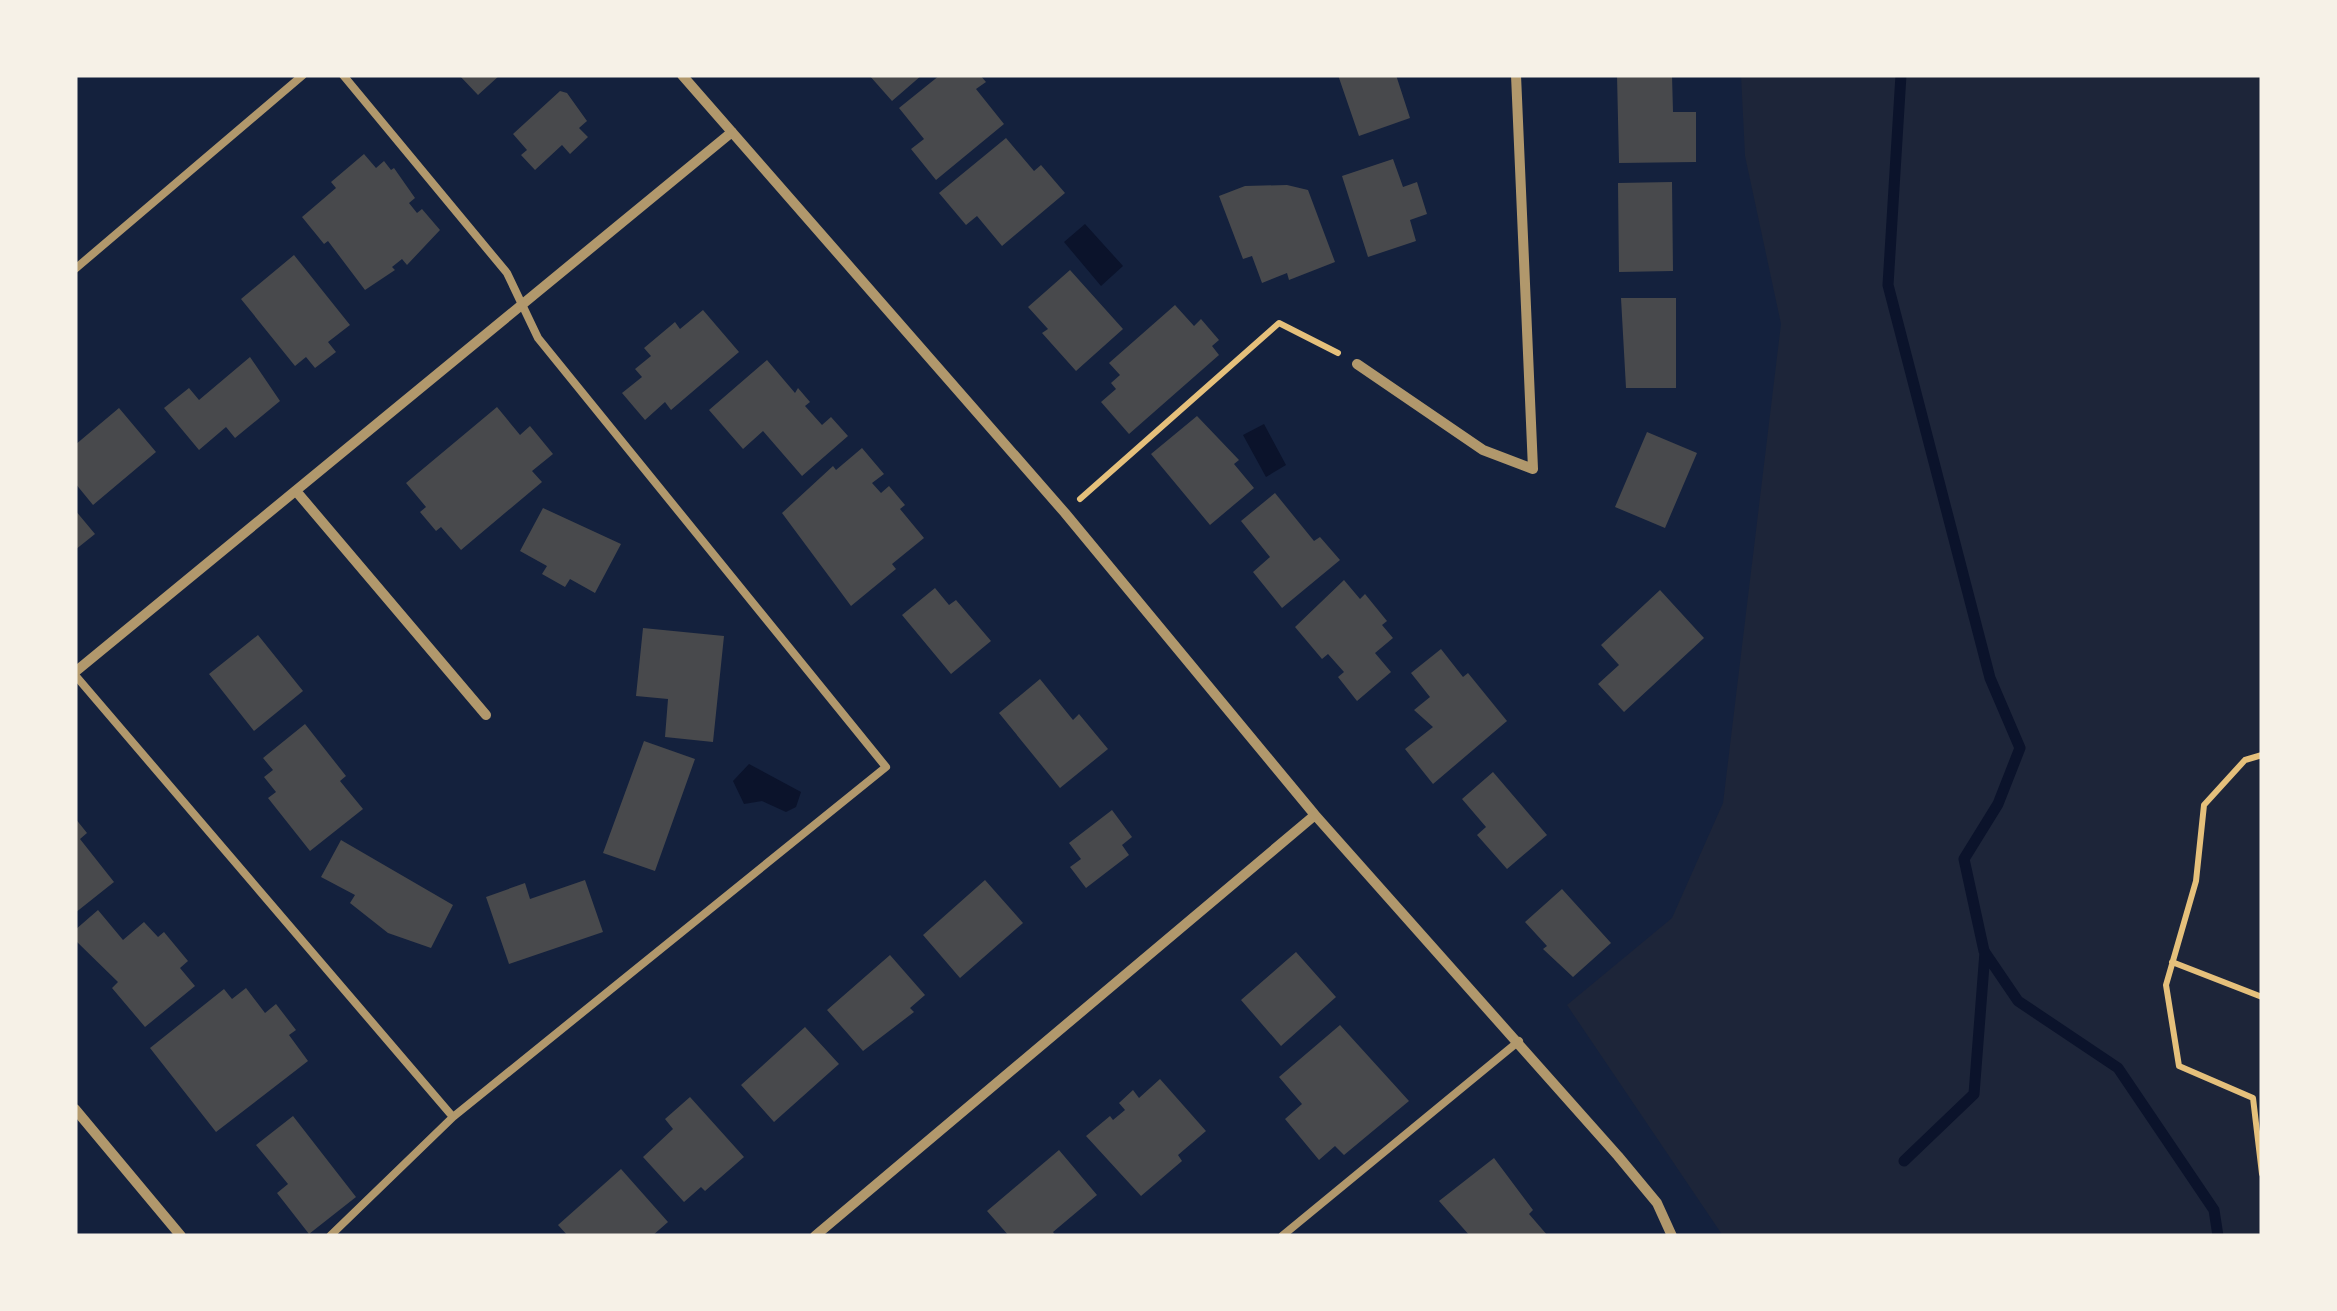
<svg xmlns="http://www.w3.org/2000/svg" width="2337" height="1311" font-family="'IBM Plex Sans',sans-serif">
	<rect width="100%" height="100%" fill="#14213d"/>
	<!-- green -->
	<path fill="#1d2539" d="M 1741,75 L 2262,75 L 2262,1236 L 1723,1236 L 1567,1005 L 1672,918 L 1723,803 L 1781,324 L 1745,156 Z"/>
	<!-- water -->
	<path fill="#0b132b" d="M 1085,224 L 1123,266 L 1101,286 L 1064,242 Z
		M 1264,424 L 1286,465 L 1266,477 L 1243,435 Z
		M 749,764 L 801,792 L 796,807 L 786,812 L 762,801 L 744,804 L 733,781 Z"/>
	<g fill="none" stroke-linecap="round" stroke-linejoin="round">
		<!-- stream -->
		<path stroke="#0b132b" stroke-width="11" d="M 1901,75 L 1888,285 L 1990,678 L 2020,748 L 1998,804 L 1964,859 L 1984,951 L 2018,1001 L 2118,1068 L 2214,1210 L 2218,1236
			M 1904,1161 L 1974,1094 L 1985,952"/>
	</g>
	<!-- building -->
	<path fill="#48494c" d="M 459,75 L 500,75 L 478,95 Z
		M 869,75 L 922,75 L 892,101 Z
		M 940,75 L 980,75 L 986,82 L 976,89 L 1004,124 L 936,180 L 911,149 L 924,139 L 899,108 Z
		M 1338,75 L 1396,75 L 1410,118 L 1359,136 Z
		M 1617,75 L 1672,75 L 1673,112 L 1696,112 L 1696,162 L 1619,163 Z
		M 560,91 L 567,93 L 587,121 L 579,128 L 588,137 L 570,154 L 562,145 L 535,170 L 521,155 L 527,150 L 513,134 Z
		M 1006,138 L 1034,171 L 1041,165 L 1065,193 L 1002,246 L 977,216 L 966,225 L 939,193 Z
		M 364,154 L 376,168 L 384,161 L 391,170 L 394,168 L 415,198 L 409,203 L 417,213 L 422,209 L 440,230 L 407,265 L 402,259 L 392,267 L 395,270 L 365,290 L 328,241 L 324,244 L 302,217 L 336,188 L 331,182 Z
		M 1393,159 L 1403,187 L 1417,182 L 1427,214 L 1410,220 L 1416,241 L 1368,257 L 1342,176 Z
		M 1672,182 L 1673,271 L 1619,272 L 1618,183 Z
		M 1287,185 L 1308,190 L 1335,262 L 1289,280 L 1287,273 L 1262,283 L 1252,256 L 1243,259 L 1219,196 L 1245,186 Z
		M 294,255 L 350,325 L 328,342 L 336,352 L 315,368 L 306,357 L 295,366 L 241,299 Z
		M 1070,270 L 1123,329 L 1076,371 L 1042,333 L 1048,329 L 1028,307 Z
		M 1621,298 L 1676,298 L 1676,388 L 1626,388 Z
		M 1175,305 L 1194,326 L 1201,319 L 1219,340 L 1212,346 L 1219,355 L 1129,434 L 1101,402 L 1116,389 L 1111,383 L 1120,375 L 1109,363 Z
		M 703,310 L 739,352 L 671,410 L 665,402 L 645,420 L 622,393 L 642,377 L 635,369 L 651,356 L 644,348 L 675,322 L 680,329 Z
		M 250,357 L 280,401 L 235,438 L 226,427 L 199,450 L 164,408 L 189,388 L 199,400 Z
		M 767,360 L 795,393 L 798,388 L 810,402 L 805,406 L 822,425 L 831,417 L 848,436 L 802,476 L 763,431 L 743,449 L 709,410 Z
		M 497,407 L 520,435 L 530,426 L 553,454 L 532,471 L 542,482 L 461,550 L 441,527 L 436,531 L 420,512 L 426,507 L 406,483 Z
		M 119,408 L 156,452 L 93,505 L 75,483 L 75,445 Z
		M 1197,416 L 1239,460 L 1234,464 L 1254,488 L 1210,525 L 1151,454 Z
		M 1647,432 L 1697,453 L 1665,528 L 1615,507 Z
		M 862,448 L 884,474 L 872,483 L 881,493 L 889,486 L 905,505 L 900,509 L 924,538 L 892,564 L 896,569 L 851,606 L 782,513 L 833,466 L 836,470 Z
		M 1275,493 L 1314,541 L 1320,537 L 1340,560 L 1282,608 L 1253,572 L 1270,557 L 1241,521 Z
		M 543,508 L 621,544 L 595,593 L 570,579 L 565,587 L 542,574 L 547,566 L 520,551 Z
		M 75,510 L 95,534 L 75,550 Z
		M 1344,580 L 1360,599 L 1365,594 L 1387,621 L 1382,625 L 1393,638 L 1375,653 L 1391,672 L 1357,701 L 1338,677 L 1344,672 L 1328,654 L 1322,659 L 1295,627 Z
		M 935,588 L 949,605 L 956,600 L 991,641 L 951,674 L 902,615 Z
		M 1660,590 L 1704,638 L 1624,712 L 1598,684 L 1619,665 L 1601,645 Z
		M 643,628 L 724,636 L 713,742 L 665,737 L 668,699 L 636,696 Z
		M 258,635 L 303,691 L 254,731 L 209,674 Z
		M 1441,649 L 1463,677 L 1468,673 L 1507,721 L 1433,784 L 1405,749 L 1433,727 L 1414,710 L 1430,697 L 1411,673 Z
		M 1040,679 L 1073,720 L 1079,714 L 1108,749 L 1060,788 L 999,713 Z
		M 305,724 L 346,776 L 340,781 L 363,809 L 310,851 L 268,798 L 276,792 L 264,777 L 273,770 L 263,758 Z
		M 644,741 L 695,759 L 655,871 L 603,853 Z
		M 1493,772 L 1547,835 L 1507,869 L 1477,835 L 1486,827 L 1462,799 Z
		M 1112,810 L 1132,837 L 1122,845 L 1129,855 L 1086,888 L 1070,867 L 1081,859 L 1069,843 Z
		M 75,818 L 87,833 L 80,839 L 114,882 L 75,913 Z
		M 341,840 L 453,905 L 431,948 L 388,933 L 350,903 L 355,895 L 321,877 Z
		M 585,880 L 603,932 L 509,964 L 486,897 L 525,883 L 530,899 Z
		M 985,880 L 1023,923 L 960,978 L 923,935 Z
		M 1562,889 L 1611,943 L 1573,977 L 1543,949 L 1547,946 L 1525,922 Z
		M 98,910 L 123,940 L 144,922 L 158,937 L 164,932 L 188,961 L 180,968 L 195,986 L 145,1027 L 112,988 L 118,982 L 75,940 L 75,930 Z
		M 1296,952 L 1336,997 L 1281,1046 L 1241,1000 Z
		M 890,955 L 925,995 L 910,1008 L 914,1012 L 863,1051 L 827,1010 Z
		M 246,988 L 265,1013 L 276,1004 L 296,1030 L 289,1035 L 308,1061 L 216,1132 L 150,1048 L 224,989 L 232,999 Z
		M 1340,1025 L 1409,1101 L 1344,1155 L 1335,1146 L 1319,1160 L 1285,1119 L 1302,1104 L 1279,1077 Z
		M 805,1027 L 839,1064 L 774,1122 L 741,1085 Z
		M 1160,1079 L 1206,1131 L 1178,1155 L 1182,1161 L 1141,1196 L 1086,1136 L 1110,1116 L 1113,1120 L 1125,1110 L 1119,1103 L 1133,1090 L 1139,1098 Z
		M 690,1097 L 744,1157 L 705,1191 L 701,1187 L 684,1202 L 643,1157 L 673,1129 L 665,1119 Z
		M 293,1116 L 356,1197 L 309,1234 L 277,1193 L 288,1184 L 256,1145 Z
		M 1059,1150 L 1097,1195 L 1053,1232 L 1056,1236 L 1009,1236 L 987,1211 Z
		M 1494,1158 L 1533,1210 L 1529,1214 L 1548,1236 L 1470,1236 L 1439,1201 Z
		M 621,1169 L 668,1222 L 652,1236 L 568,1236 L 558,1225 Z"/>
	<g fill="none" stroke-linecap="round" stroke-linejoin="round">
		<!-- path -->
		<path stroke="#e5c07b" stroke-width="6" d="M 1080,499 L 1279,323 L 1338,353
			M 2262,755 L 2245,760 L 2204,805 L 2196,881 L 2166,985 L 2179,1066 L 2253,1098 L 2262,1174
			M 2172,962 L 2262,997"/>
		<!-- service -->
		<path stroke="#b1986c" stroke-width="8" d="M 75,269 L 303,75
			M 75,675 L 453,1117
			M 330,1236 L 453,1117 L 886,767 L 538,338 L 507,273 L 343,75
			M 1282,1236 L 1519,1041"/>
		<!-- minor -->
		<path stroke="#b1986c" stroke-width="10" d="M 682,75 L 1065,513 L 1315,815 L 1618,1156 L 1657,1203 L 1672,1236
			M 1357,364 L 1483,450 L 1533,469 L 1516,75
			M 296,491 L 486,715
			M 75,672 L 732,132
			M 75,1109 L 181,1236
			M 815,1236 L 1315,815"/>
	</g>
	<!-- border -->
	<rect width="2337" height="1311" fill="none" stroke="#f6f1e7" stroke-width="155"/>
</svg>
